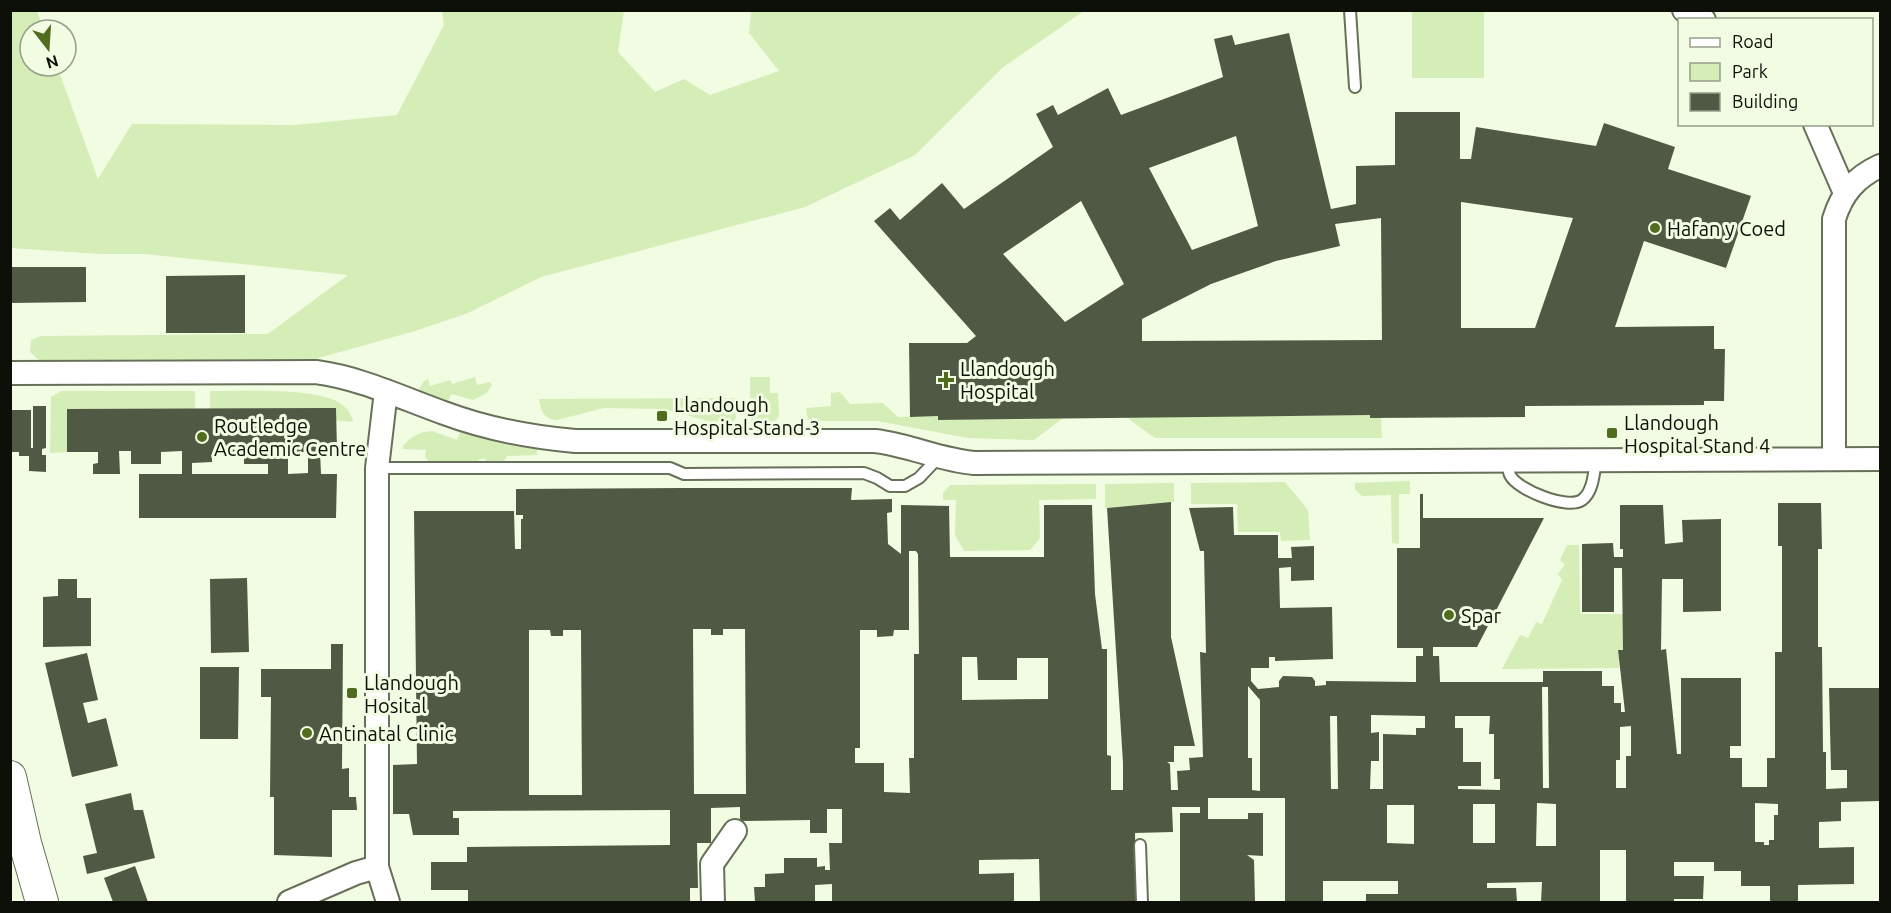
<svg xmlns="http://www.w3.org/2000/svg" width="1891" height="913" font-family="Ubuntu,sans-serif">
	<rect width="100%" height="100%" fill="#f1fce2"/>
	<!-- green -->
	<path fill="#d5edb6" d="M 10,11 L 37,11 L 44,30 L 30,30 L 30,66 L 57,66 L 98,179 L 132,124 L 295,125 L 397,115 L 444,25 L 442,11 L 624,11 L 618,52 L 655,92 L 684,79 L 710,95 L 779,71 L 749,33 L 751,11 L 1084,11 L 1002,68 L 915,155 L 805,207 L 541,277 L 468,313 L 415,331 L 315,359 L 39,360 L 30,352 L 31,340 L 41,336 L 268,334 L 348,275 L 144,254 L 100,254 L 11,248 Z
		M 1412,11 L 1484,11 L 1484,78 L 1412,78 Z
		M 475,377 L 477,385 L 490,382 L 492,385 L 487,393 L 473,400 L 451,394 L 448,401 L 419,390 L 423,382 L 428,379 L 430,386 L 450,380 L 452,384 Z
		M 750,377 L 770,377 L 770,393 L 778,393 L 779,416 L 775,421 L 752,421 L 750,417 Z
		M 61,391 L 195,391 L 195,409 L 67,452 L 50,453 L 51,397 Z
		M 210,391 C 242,391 304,388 332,399 C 343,403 351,411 353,422 L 210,409 Z
		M 840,392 L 850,404 L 883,403 L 898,417 L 938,416 L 938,420 L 1062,419 L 1034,440 L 968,438 L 877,421 L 808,421 L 806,408 L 831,406 L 831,393 Z
		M 735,398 L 736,418 L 734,421 L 712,422 L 664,409 L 604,408 L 557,420 C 544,419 541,411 539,399 Z
		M 1370,415 L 1370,418 L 1381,418 L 1382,438 L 1155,438 L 1126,417 Z
		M 432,431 L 457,440 L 460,432 L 499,443 L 537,449 L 537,455 L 507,456 L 502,464 L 488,463 L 484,458 L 465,465 L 455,462 L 430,463 L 425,457 L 426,450 L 403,449 L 403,446 C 411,436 420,432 432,431 Z
		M 1410,481 L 1410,494 L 1399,494 L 1399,544 L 1392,543 L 1391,495 L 1362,496 L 1355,490 L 1355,483 Z
		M 1285,482 L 1308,510 L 1310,540 L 1281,541 L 1280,532 L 1238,532 L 1237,504 L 1191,504 L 1191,483 Z
		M 1174,483 L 1174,502 L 1105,508 L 1105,484 Z
		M 1096,484 L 1096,499 L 1039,500 L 1040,538 L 1030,550 L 964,551 L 955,535 L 956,500 L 943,500 L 943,493 L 950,485 L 954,485 Z
		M 1567,545 L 1579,545 L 1580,614 L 1623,614 L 1623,650 L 1618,650 L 1619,668 L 1502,669 L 1520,635 L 1528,638 L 1536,622 L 1542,624 L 1562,580 L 1558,574 L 1565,564 L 1560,560 Z"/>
	<!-- building -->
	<path fill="#505943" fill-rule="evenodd" d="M 1289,33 L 1331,209 L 1356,204 L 1356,166 L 1395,165 L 1395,112 L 1460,112 L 1460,159 L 1471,159 L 1476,127 L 1596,146 L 1604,123 L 1675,147 L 1668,169 L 1751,196 L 1726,268 L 1644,241 L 1615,327 L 1714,326 L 1714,349 L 1725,349 L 1724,401 L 1704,401 L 1704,405 L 1525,406 L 1525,417 L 1370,418 L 1370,415 L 938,420 L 938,416 L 910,417 L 909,343 L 967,343 L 976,336 L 874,221 L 890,208 L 900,220 L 942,183 L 964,209 L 1053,147 L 1036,114 L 1053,105 L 1058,115 L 1108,88 L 1121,115 L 1223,77 L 1214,39 L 1232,35 L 1235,45 ZM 1236,136 L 1258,226 L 1192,250 L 1149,168 ZM 1081,201 L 1124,284 L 1065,322 L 1003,254 ZM 1461,202 L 1573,218 L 1535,328 L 1461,328 ZM 1381,218 L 1382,340 L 1142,341 L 1142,319 L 1211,284 L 1276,261 L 1340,246 L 1335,224 Z
		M 10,267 L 86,267 L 86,302 L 10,303 Z
		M 245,275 L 245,333 L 166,333 L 166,276 Z
		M 33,406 L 46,406 L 46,448 L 42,449 L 42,455 L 46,455 L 46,472 L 29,471 L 29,456 L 19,456 L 19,452 L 10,452 L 10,410 L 31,410 L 31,448 L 33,448 Z
		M 336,408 L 337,451 L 320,452 L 321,474 L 337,474 L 336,518 L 139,518 L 139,474 L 182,474 L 182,451 L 161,452 L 161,464 L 131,464 L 131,451 L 119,451 L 120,474 L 93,474 L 93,464 L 98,463 L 98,452 L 67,452 L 67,409 ZM 212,452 L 244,452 L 244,464 L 268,464 L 268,474 L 192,474 L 192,463 L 212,462 ZM 288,452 L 308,452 L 308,473 L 288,474 Z
		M 683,488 L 852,488 L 851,500 L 892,499 L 892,512 L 887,513 L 888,544 L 901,554 L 901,505 L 949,506 L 950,557 L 1044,557 L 1044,505 L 1092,505 L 1095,594 L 1102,649 L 1107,649 L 1107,755 L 1111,756 L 1111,790 L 1123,790 L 1123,763 L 1107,508 L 1171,502 L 1171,637 L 1195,746 L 1174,746 L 1174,762 L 1167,762 L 1170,764 L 1171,790 L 1178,790 L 1177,771 L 1190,770 L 1189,758 L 1203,757 L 1200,652 L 1206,653 L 1204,551 L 1200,551 L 1189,508 L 1233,507 L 1234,535 L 1278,535 L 1278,558 L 1292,558 L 1291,547 L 1314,546 L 1314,580 L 1291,581 L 1291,567 L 1279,568 L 1280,608 L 1332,607 L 1333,659 L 1275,661 L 1275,657 L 1269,657 L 1269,668 L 1251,668 L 1251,681 L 1258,689 L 1279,687 L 1279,681 L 1283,676 L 1312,677 L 1315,681 L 1315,686 L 1326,685 L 1326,681 L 1416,682 L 1416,656 L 1423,656 L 1423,648 L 1397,648 L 1397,548 L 1420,548 L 1420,494 L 1423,494 L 1423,518 L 1544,518 L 1477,647 L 1433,647 L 1433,656 L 1439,656 L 1440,682 L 1543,682 L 1543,671 L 1602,671 L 1602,686 L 1614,686 L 1614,703 L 1621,703 L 1621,712 L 1625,712 L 1618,650 L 1623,650 L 1622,568 L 1614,568 L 1614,612 L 1582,612 L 1582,544 L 1613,543 L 1614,557 L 1623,557 L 1623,549 L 1620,549 L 1620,505 L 1663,505 L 1665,544 L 1683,542 L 1682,520 L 1721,519 L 1721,611 L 1683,612 L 1683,579 L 1662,579 L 1661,650 L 1666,649 L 1677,754 L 1681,754 L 1681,678 L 1741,678 L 1741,746 L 1730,746 L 1730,758 L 1742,758 L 1742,787 L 1767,787 L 1767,758 L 1775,758 L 1775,652 L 1782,652 L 1782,546 L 1778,546 L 1778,503 L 1821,503 L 1822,549 L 1818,549 L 1818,647 L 1822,647 L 1823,752 L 1826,752 L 1826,789 L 1847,788 L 1847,770 L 1831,770 L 1829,688 L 1880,688 L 1880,801 L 1841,802 L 1841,821 L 1819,822 L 1819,848 L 1854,847 L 1854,884 L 1798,885 L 1798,902 L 1770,902 L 1770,886 L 1741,886 L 1741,871 L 1714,871 L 1714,862 L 1674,862 L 1674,876 L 1704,876 L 1703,899 L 1674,899 L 1674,902 L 1626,902 L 1626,850 L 1600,850 L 1600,902 L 1541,902 L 1542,882 L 1487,883 L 1487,888 L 1516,888 L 1517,902 L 1366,902 L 1366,894 L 1398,894 L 1398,881 L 1323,881 L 1323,902 L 1285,902 L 1285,798 L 1208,798 L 1208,819 L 1248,819 L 1248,813 L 1263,813 L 1263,856 L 1247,855 L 1254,860 L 1255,902 L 1180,902 L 1180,813 L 1200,813 L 1200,807 L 1172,807 L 1173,832 L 1135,833 L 1136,902 L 1040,902 L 1039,859 L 979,860 L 979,874 L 1014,873 L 1014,902 L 832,902 L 832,884 L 815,885 L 815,902 L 755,902 L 754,887 L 765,887 L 765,874 L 784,873 L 784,858 L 817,858 L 817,867 L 825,866 L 825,870 L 830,870 L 829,843 L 842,843 L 842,809 L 827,809 L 827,833 L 810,833 L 810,820 L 740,821 L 740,807 L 711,808 L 711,843 L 697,843 L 698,888 L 690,888 L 690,902 L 468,902 L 468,890 L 431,890 L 431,862 L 467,862 L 467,847 L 670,845 L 670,810 L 453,811 L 453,818 L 459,818 L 459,835 L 413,835 L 409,814 L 393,814 L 393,765 L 417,764 L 414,511 L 514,511 L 515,549 L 521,549 L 521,519 L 523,519 L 523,515 L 516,515 L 516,489 ZM 909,551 L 916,551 L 918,554 L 919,654 L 914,654 L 914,758 L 909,758 L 910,793 L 884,792 L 884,763 L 855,763 L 855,748 L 860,748 L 860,630 L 877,630 L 877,637 L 893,636 L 894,630 L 909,630 ZM 693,629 L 711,629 L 711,635 L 723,635 L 723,629 L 745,629 L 746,794 L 694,794 ZM 529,630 L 550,630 L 551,636 L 563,636 L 563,630 L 581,630 L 582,795 L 529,795 ZM 962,657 L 977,657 L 978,680 L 1017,680 L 1017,658 L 1048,658 L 1048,699 L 962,700 ZM 1248,686 L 1260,700 L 1260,791 L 1252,790 L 1252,758 L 1248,758 ZM 1542,687 L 1548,687 L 1549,788 L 1543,788 ZM 1371,715 L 1425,716 L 1425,728 L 1416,728 L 1416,735 L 1383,734 L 1383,789 L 1370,789 L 1371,761 L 1379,761 L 1379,732 L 1371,733 ZM 1330,716 L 1337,716 L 1338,789 L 1331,789 ZM 1455,716 L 1490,716 L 1489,734 L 1494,734 L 1494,779 L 1500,779 L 1500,790 L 1458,789 L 1458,786 L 1481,786 L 1481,762 L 1463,762 L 1463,728 L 1455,728 ZM 1631,726 L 1631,756 L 1626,756 L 1626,788 L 1616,788 L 1616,760 L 1620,760 L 1620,727 ZM 1537,803 L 1556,804 L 1556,846 L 1536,846 ZM 1755,803 L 1778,804 L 1778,815 L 1774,815 L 1774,840 L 1769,840 L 1769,845 L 1764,845 L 1764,842 L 1755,842 ZM 1473,804 L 1495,804 L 1495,843 L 1473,843 ZM 1387,805 L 1414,805 L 1414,844 L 1387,843 Z
		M 247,578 L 249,652 L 211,653 L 210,579 Z
		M 58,579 L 77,579 L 77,598 L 91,598 L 91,646 L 43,647 L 43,597 L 58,596 Z
		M 331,644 L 343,644 L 342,769 L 349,768 L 349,797 L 356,797 L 357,810 L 332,810 L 332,857 L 274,855 L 274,797 L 270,797 L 271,697 L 261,697 L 261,669 L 331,669 Z
		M 87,653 L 98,700 L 83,703 L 88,723 L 106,718 L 118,766 L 72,777 L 45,663 Z
		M 200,667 L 239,667 L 238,739 L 200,739 Z
		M 131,793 L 134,810 L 143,810 L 155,858 L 87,874 L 83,856 L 97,853 L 85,804 Z
		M 135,866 L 148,902 L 113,902 L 104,878 Z"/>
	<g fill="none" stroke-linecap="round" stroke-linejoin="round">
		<!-- lane casing -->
		<g stroke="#67715a" stroke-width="14">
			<path id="lane" d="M 1350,10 L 1355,87
				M 1508,461 C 1508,465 1508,471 1510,475 C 1517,490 1568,510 1582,500 C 1593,492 1594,473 1596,460
				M 377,468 L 670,468 L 684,474 L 864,473 L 877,478 L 890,486 L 905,486 L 919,478 L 938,458
				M 1140,845 L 1142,902"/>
		</g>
		<!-- street casing -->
		<g stroke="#67715a" stroke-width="26">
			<path id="street" d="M 1684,10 L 1704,20
				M 1815,124 L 1845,193
				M 10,373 L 316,372 C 361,378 402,398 444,413 C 487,429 529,437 575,441 L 875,441 C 909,445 940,460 974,463 L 1880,459
				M 386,391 L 377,468 L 377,867 L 388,902
				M 1834,459 L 1834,219 C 1842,193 1856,177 1880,166
				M 289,902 L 356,873 L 377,867
				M 713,902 L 712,864 L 735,831"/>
		</g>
		<!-- secondary casing -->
		<g stroke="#67715a" stroke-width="34">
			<path id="secondary" d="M 10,777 L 25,843 L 42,902"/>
		</g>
		<!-- lane -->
		<use href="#lane" stroke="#fff" stroke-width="10"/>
		<!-- street -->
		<use href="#street" stroke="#fff" stroke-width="22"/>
		<!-- secondary -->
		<use href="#secondary" stroke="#fff" stroke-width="32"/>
	</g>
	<!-- markers -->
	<g fill="#516c1f" stroke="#f1fce2" stroke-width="2">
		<circle cx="1655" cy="228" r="6"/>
		<path d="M943 371h6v6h6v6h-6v6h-6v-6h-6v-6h6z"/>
		<rect x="656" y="410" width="12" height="12" rx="3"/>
		<rect x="1606" y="427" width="12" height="12" rx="3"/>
		<circle cx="202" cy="437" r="6"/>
		<circle cx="1449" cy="615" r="6"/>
		<rect x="346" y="687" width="12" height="12" rx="3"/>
		<circle cx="307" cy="733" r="6"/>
	</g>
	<g text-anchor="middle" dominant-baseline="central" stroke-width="6" stroke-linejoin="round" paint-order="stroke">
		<!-- poi labels -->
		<g font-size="20" fill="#0d1008" stroke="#f1fce2" text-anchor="start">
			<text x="1667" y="228">Hafan y Coed</text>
			<text x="960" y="368">Llandough<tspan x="960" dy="23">Hospital</tspan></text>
			<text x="674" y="404">Llandough<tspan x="674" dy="23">Hospital Stand 3</tspan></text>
			<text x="1624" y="422">Llandough<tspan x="1624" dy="23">Hospital Stand 4</tspan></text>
			<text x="214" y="425">Routledge<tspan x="214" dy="23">Academic Centre</tspan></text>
			<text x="1461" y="615">Spar</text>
			<text x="364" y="682">Llandough<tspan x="364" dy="23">Hosital</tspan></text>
			<text x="319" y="733">Antinatal Clinic</text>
		</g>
	</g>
	<!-- border -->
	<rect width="1891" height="913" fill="none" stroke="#0d1008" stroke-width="24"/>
	<!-- legend -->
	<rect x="1678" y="18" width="195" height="108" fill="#f1fce2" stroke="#969e8b" stroke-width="1.5"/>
	<rect x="1690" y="38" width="30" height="9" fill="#ffffff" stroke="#969e8b" stroke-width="1.5"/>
	<text x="1732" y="48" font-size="18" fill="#0d1008">Road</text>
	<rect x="1690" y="63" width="30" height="18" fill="#d5edb6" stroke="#969e8b" stroke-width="1.5"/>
	<text x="1732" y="78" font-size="18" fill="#0d1008">Park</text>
	<rect x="1690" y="93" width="30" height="18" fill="#505943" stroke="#969e8b" stroke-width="1.5"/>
	<text x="1732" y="108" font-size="18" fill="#0d1008">Building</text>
	<!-- north arrow -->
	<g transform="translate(48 48) rotate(163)"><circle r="28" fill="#f1fce2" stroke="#969e8b" stroke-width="1.5"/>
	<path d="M0-4.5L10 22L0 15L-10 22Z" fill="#516c1f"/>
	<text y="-9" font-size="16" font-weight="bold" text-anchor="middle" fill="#0d1008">N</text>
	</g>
</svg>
